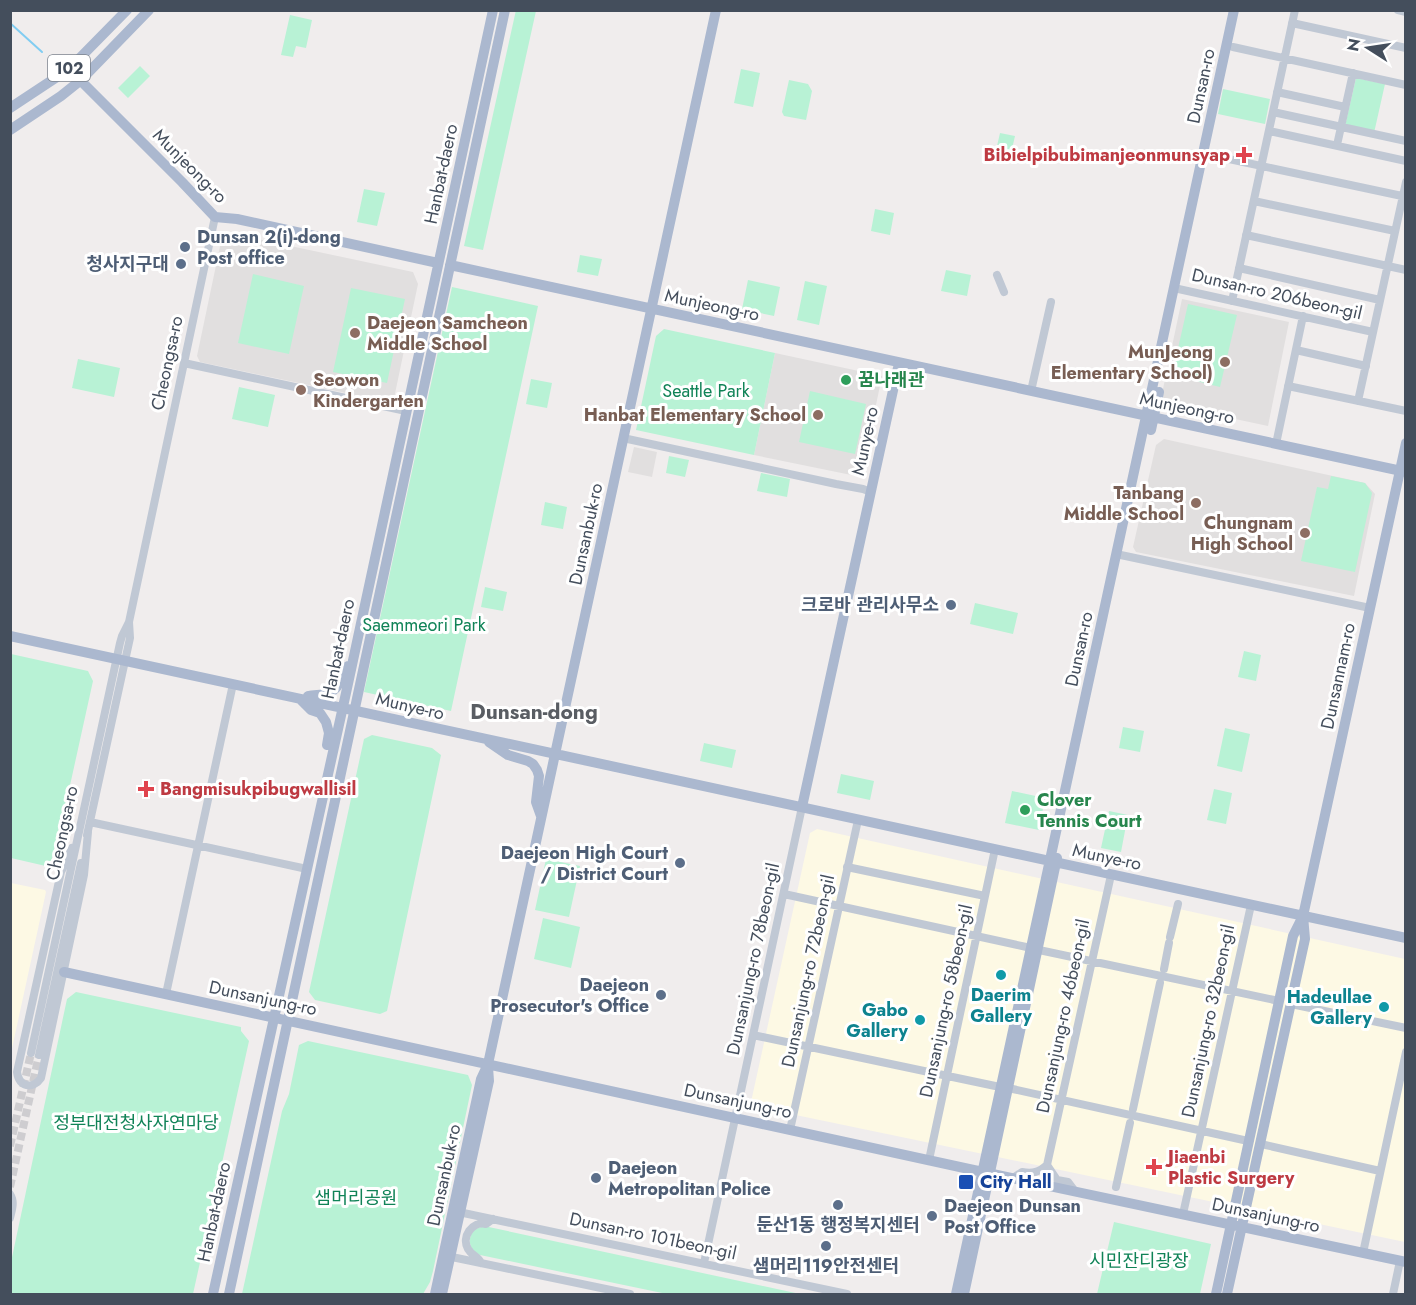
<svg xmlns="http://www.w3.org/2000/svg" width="1416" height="1305" font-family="Jost,'Noto Sans KR',sans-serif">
	<rect width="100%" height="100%" fill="#f0eded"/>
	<!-- commercial -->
	<path fill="#fdf9e4" d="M 817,829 L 1405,959 L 1405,1242 L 753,1106 L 751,1102 L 810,833 Z
		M 11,883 L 45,890 L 46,892 L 11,1053 Z"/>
	<!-- education -->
	<path fill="#e1dfdf" d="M 229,233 L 413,272 L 418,284 L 393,403 L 200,362 L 197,356 L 222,237 Z
		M 1182,299 L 1289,322 L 1268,426 L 1160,403 Z
		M 775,353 L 882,376 L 861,477 L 754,455 Z
		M 1164,439 L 1365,483 L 1375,494 L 1354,596 L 1136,552 L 1133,547 L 1156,445 Z
		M 634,447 L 657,452 L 652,477 L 628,472 Z"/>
	<!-- green -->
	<path fill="#b8f2d5" d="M 516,10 L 536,11 L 483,250 L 464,246 Z
		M 290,15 L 312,20 L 306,48 L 296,46 L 293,57 L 281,55 Z
		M 140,66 L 150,76 L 128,98 L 118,88 Z
		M 741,69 L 760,73 L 753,107 L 734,103 Z
		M 1356,78 L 1385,84 L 1374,133 L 1345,126 Z
		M 789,80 L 808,84 L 812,91 L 806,120 L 784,116 L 782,112 Z
		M 1223,89 L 1270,99 L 1265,124 L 1218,114 Z
		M 1000,133 L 1015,136 L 1009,162 L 994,159 Z
		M 364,189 L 385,193 L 377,226 L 357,222 Z
		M 875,209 L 894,213 L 890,235 L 871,231 Z
		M 580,255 L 602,259 L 598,276 L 577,272 Z
		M 946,270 L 971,275 L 967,296 L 941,291 Z
		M 253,274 L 304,286 L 289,354 L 238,343 Z
		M 748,280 L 780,287 L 774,316 L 742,309 Z
		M 805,281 L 827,286 L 819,325 L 797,320 Z
		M 452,287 L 538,306 L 451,711 L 364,692 Z
		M 351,288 L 405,299 L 387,383 L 333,372 Z
		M 1188,304 L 1237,315 L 1220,387 L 1172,375 Z
		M 664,329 L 775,353 L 754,455 L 636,430 L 656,336 Z
		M 78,359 L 120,368 L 114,397 L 72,388 Z
		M 531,379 L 552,383 L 547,408 L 526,404 Z
		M 239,387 L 275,395 L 268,427 L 232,419 Z
		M 810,391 L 866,404 L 855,454 L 799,442 Z
		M 669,456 L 689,460 L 685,477 L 666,473 Z
		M 761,473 L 790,479 L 787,497 L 757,491 Z
		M 1331,476 L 1365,483 L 1372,493 L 1355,572 L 1301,561 L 1317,487 L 1328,489 Z
		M 545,502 L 567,507 L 563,529 L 541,525 Z
		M 485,587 L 507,592 L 503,611 L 481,607 Z
		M 975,603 L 1018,613 L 1013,634 L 970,624 Z
		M 1244,651 L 1261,655 L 1256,681 L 1238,677 Z
		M 11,654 L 88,671 L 93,681 L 67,799 L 64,806 L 50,867 L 11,858 Z
		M 1123,727 L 1144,731 L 1140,752 L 1119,748 Z
		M 1225,728 L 1250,734 L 1242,772 L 1217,766 Z
		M 372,735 L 432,748 L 441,755 L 387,1011 L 380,1014 L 315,1000 L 309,992 L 364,739 Z
		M 704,743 L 736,750 L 732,768 L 700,761 Z
		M 841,774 L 874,781 L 870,800 L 837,793 Z
		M 1214,789 L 1232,793 L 1226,824 L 1207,820 Z
		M 1012,791 L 1045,798 L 1039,830 L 1005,823 Z
		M 1109,811 L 1128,815 L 1121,852 L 1101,848 Z
		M 546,859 L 580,866 L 569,917 L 535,910 Z
		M 543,918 L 580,927 L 571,968 L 534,959 Z
		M 76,992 L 241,1027 L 241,1031 L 249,1041 L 193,1294 L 11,1294 L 11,1262 L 67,999 Z
		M 308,1041 L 468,1075 L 472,1085 L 433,1271 L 430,1282 L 423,1294 L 242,1294 L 282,1111 L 289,1094 L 299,1045 Z
		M 1114,1222 L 1211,1244 L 1200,1294 L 1097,1294 Z
		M 484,1226 L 800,1294 L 667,1294 L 480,1255 C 468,1250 468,1239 473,1230 Z"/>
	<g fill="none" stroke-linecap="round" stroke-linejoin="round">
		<!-- stream -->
		<path stroke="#81cdf2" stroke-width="2" d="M 10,23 L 42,52"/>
		<!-- minor-tunnel -->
		<path stroke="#cecdd0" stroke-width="8" stroke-dasharray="8 4" stroke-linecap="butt" d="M 10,1146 L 31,1053
			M 10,1187 L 39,1055"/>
		<!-- minor -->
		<path stroke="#c0c8d4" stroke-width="8" d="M 1398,10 L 1406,12
			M 1292,23 L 1406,48
			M 1233,47 L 1406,85
			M 1277,92 L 1345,107
			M 1273,112 L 1406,141
			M 1269,131 L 1406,161
			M 1337,145 L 1353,73
			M 1210,155 L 1402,196
			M 1254,201 L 1395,231
			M 1246,235 L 1406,270
			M 1239,268 L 1380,300
			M 997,275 L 1004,292
			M 1174,288 L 1373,332
			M 1232,301 L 1295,10
			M 1296,350 L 1366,366
			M 184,363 L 406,411
			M 1288,386 L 1406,411
			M 1031,391 L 1051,302
			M 1358,401 L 1406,182
			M 623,438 L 836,484 L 863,489 L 871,492
			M 1276,444 L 1303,316
			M 1116,554 L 1370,608
			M 90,822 L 307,869
			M 87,835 L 130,638 L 129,622
			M 72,848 L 61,872 L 17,1072 C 19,1087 33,1090 41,1078 L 84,875 L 88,832
			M 847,867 L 985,896
			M 784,894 L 1031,948
			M 1170,937 L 1178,904
			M 1039,950 L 1279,1001
			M 1164,969 L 1169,943
			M 166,994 L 233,684
			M 1291,1004 L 1406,1028
			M 753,1035 L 1000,1087
			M 31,1053 L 120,643 L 122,636 L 129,622 L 215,217
			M 39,1055 L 81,863
			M 1008,1088 L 1248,1141
			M 1133,1109 L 1160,983
			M 790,1130 L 858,820
			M 1261,1144 L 1380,1171
			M 929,1160 L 995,849
			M 1047,1165 L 1111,875
			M 1047,1165 L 1057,1180 L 1068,1182 L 1074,1190
			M 1013,1178 L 1022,1172 C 1033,1174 1039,1172 1047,1165
			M 1116,1187 L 1130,1123
			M 10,1194 C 15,1202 12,1209 10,1218
			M 454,1211 L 847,1294
			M 1183,1214 L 1251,905
			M 1363,1253 L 1406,1052
			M 447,1256 L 630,1294
			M 481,1263 C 478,1256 472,1256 468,1249 C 461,1237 472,1221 486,1224 L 493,1219
			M 704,1263 L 802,807
			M 1393,1294 L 1400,1261"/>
		<!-- major -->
		<path stroke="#abb8cf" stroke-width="10" d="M 69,69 L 182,182 L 215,217 L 237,219 L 438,263
			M 10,108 L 69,69 L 127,10
			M 10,130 L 61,96 L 81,80 L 149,10
			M 450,265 L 1406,472
			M 1151,430 L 1159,392
			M 10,636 L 1406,938
			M 308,696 C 315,694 321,696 328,693 C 344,687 337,674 348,666
			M 300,699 L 311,710 L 320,713 L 326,722 L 329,733 L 327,745
			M 489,742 L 508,755 L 528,761 L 533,764 L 537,770 L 539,776 L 536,802 L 541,816
			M 802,807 L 899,363
			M 64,972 L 969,1169 L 1406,1262
			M 213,1294 L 346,693 L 493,10
			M 229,1294 L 505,10
			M 435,1294 L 481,1079 L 488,1064 L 716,10
			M 442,1294 L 489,1081 L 488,1067
			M 956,1294 L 1234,10
			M 964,1294 L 1057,858
			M 1216,1294 L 1293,936 L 1303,916 L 1406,443
			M 1227,1294 L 1305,939 L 1303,916"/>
	</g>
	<!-- markers -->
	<g fill="#e0444e" stroke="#fff" stroke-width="2">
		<path d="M1241 146h6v6h6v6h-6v6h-6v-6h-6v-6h6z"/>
		<path d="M143 780h6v6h6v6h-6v6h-6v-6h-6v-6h6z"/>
		<path d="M1151 1158h6v6h6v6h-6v6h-6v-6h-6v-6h6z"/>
	</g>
	<g fill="#5c6f8a" stroke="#fff" stroke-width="2">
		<circle cx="185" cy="247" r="6"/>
		<circle cx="181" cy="264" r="6"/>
		<circle cx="951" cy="605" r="6"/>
		<circle cx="680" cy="863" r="6"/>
		<circle cx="661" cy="995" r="6"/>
		<circle cx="596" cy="1178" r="6"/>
		<circle cx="838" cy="1205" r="6"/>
		<circle cx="932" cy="1216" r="6"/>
		<circle cx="826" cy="1246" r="6"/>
	</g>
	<g fill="#8d6e63" stroke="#fff" stroke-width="2">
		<circle cx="355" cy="333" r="6"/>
		<circle cx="1225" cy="362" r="6"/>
		<circle cx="301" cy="390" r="6"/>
		<circle cx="818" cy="415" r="6"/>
		<circle cx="1196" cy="503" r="6"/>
		<circle cx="1305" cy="533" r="6"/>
	</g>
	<g fill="#2e9e5b" stroke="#fff" stroke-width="2">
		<circle cx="846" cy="380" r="6"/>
		<circle cx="1025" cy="810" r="6"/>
	</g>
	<g fill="#0f9aa8" stroke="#fff" stroke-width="2">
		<circle cx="1001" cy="975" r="6"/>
		<circle cx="1384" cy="1007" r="6"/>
		<circle cx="920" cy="1020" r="6"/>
	</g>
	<rect fill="#1a4fb4" stroke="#fff" stroke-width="2" x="958" y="1174" width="16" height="16" rx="3"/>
	<g text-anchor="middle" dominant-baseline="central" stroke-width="6" stroke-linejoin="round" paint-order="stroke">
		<!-- shield labels -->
		<rect fill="#fff" stroke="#7c838d" stroke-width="1.5" x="48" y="55" width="42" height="26" rx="4.5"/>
		<g font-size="16" font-weight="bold" fill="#444e5c">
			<text x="69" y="68">102</text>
		</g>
		<!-- street labels -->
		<g font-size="18" fill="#444e5c" stroke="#fff">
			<text transform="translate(1201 86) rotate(-78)">Dunsan-ro</text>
			<text transform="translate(190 166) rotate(45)">Munjeong-ro</text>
			<text transform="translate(441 174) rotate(-78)">Hanbat-daero</text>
			<text transform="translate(1277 294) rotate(13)">Dunsan-ro 206beon-gil</text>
			<text transform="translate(712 305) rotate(12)">Munjeong-ro</text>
			<text transform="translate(167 363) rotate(-78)">Cheongsa-ro</text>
			<text transform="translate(1187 408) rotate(12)">Munjeong-ro</text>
			<text transform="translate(865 441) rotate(-78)">Munye-ro</text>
			<text transform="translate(586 534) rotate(-78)">Dunsanbuk-ro</text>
			<text transform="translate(338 649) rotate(-78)">Hanbat-daero</text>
			<text transform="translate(1079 649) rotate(-78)">Dunsan-ro</text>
			<text transform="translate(1338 676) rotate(-78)">Dunsannam-ro</text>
			<text transform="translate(410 706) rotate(13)">Munye-ro</text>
			<text transform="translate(62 833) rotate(-78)">Cheongsa-ro</text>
			<text transform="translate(1107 857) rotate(12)">Munye-ro</text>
			<text transform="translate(753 959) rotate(-78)">Dunsanjung-ro 78beon-gil</text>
			<text transform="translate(808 971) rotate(-78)">Dunsanjung-ro 72beon-gil</text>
			<text transform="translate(263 998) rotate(12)">Dunsanjung-ro</text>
			<text transform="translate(946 1001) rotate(-78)">Dunsanjung-ro 58beon-gil</text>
			<text transform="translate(1063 1016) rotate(-78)">Dunsanjung-ro 46beon-gil</text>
			<text transform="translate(1208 1021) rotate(-78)">Dunsanjung-ro 32beon-gil</text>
			<text transform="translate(738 1101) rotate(12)">Dunsanjung-ro</text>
			<text transform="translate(444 1175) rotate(-78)">Dunsanbuk-ro</text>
			<text transform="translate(214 1212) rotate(-78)">Hanbat-daero</text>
			<text transform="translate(1266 1215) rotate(12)">Dunsanjung-ro</text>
			<text transform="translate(653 1236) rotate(12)">Dunsan-ro 101beon-gil</text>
		</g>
		<!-- health labels -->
		<g font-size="18" font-weight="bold" fill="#be3a42" stroke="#fff" text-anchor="start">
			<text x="1230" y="155" text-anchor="end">Bibielpibubimanjeonmunsyap</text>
			<text x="160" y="789">Bangmisukpibugwallisil</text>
			<text x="1168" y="1157">Jiaenbi<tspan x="1168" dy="21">Plastic Surgery</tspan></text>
		</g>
		<!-- service labels -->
		<g font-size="18" font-weight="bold" fill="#4e5e75" stroke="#fff" text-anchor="end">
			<text x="197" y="237" text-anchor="start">Dunsan 2(i)-dong<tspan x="197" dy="21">Post office</tspan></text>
			<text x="169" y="264">청사지구대</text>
			<text x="939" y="605">크로바 관리사무소</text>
			<text x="668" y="853">Daejeon High Court<tspan x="668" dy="21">/ District Court</tspan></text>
			<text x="649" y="985">Daejeon<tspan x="649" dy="21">Prosecutor's Office</tspan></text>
			<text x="608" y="1168" text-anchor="start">Daejeon<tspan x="608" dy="21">Metropolitan Police</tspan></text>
			<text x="944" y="1206" text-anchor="start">Daejeon Dunsan<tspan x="944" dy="21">Post Office</tspan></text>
			<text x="838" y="1225" text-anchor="middle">둔산1동 행정복지센터</text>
			<text x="826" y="1266" text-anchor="middle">샘머리119안전센터</text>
		</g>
		<!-- education labels -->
		<g font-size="18" font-weight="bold" fill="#785e54" stroke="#fff" text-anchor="end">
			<text x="367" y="323" text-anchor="start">Daejeon Samcheon<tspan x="367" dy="21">Middle School</tspan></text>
			<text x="1213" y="352">MunJeong<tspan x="1213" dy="21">Elementary School)</tspan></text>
			<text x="313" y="380" text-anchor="start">Seowon<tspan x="313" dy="21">Kindergarten</tspan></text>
			<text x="806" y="415">Hanbat Elementary School</text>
			<text x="1184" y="493">Tanbang<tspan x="1184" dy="21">Middle School</tspan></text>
			<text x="1293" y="523">Chungnam<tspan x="1293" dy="21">High School</tspan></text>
		</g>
		<!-- leisure labels -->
		<g font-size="18" font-weight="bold" fill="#27864d" stroke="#fff" text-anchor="start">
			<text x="858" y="380">꿈나래관</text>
			<text x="1037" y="800">Clover<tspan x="1037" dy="21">Tennis Court</tspan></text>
		</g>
		<!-- park labels -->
		<g font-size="18" fill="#108357" stroke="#fff">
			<text x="706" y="391">Seattle Park</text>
			<text x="424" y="625">Saemmeori Park</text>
			<text x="136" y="1123">정부대전청사자연마당</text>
			<text x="356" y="1198">샘머리공원</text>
			<text x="1139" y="1261">시민잔디광장</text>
		</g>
		<!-- culture labels -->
		<g font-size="18" font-weight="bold" fill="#0d838f" stroke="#fff" text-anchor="end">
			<text x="1001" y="995" text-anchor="middle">Daerim<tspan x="1001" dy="21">Gallery</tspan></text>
			<text x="1372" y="997">Hadeullae<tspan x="1372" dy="21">Gallery</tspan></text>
			<text x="908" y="1010">Gabo<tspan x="908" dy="21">Gallery</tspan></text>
		</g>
		<!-- transit labels -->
		<g font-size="18" font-weight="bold" fill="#164399" stroke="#fff" text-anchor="start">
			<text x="980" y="1182">City Hall</text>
		</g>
		<!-- quarter labels -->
		<g font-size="21" font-weight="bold" fill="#595d63" stroke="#fff">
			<text x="534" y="712">Dunsan-dong</text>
		</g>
	</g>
	<!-- border -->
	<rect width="1416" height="1305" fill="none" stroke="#444e5c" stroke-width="24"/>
	<!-- north arrow -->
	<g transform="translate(1368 48) rotate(282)" stroke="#ffffff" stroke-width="4.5" paint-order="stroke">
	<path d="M0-4.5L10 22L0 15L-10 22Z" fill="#444e5c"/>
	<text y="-9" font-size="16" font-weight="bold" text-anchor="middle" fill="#444e5c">N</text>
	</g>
</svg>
